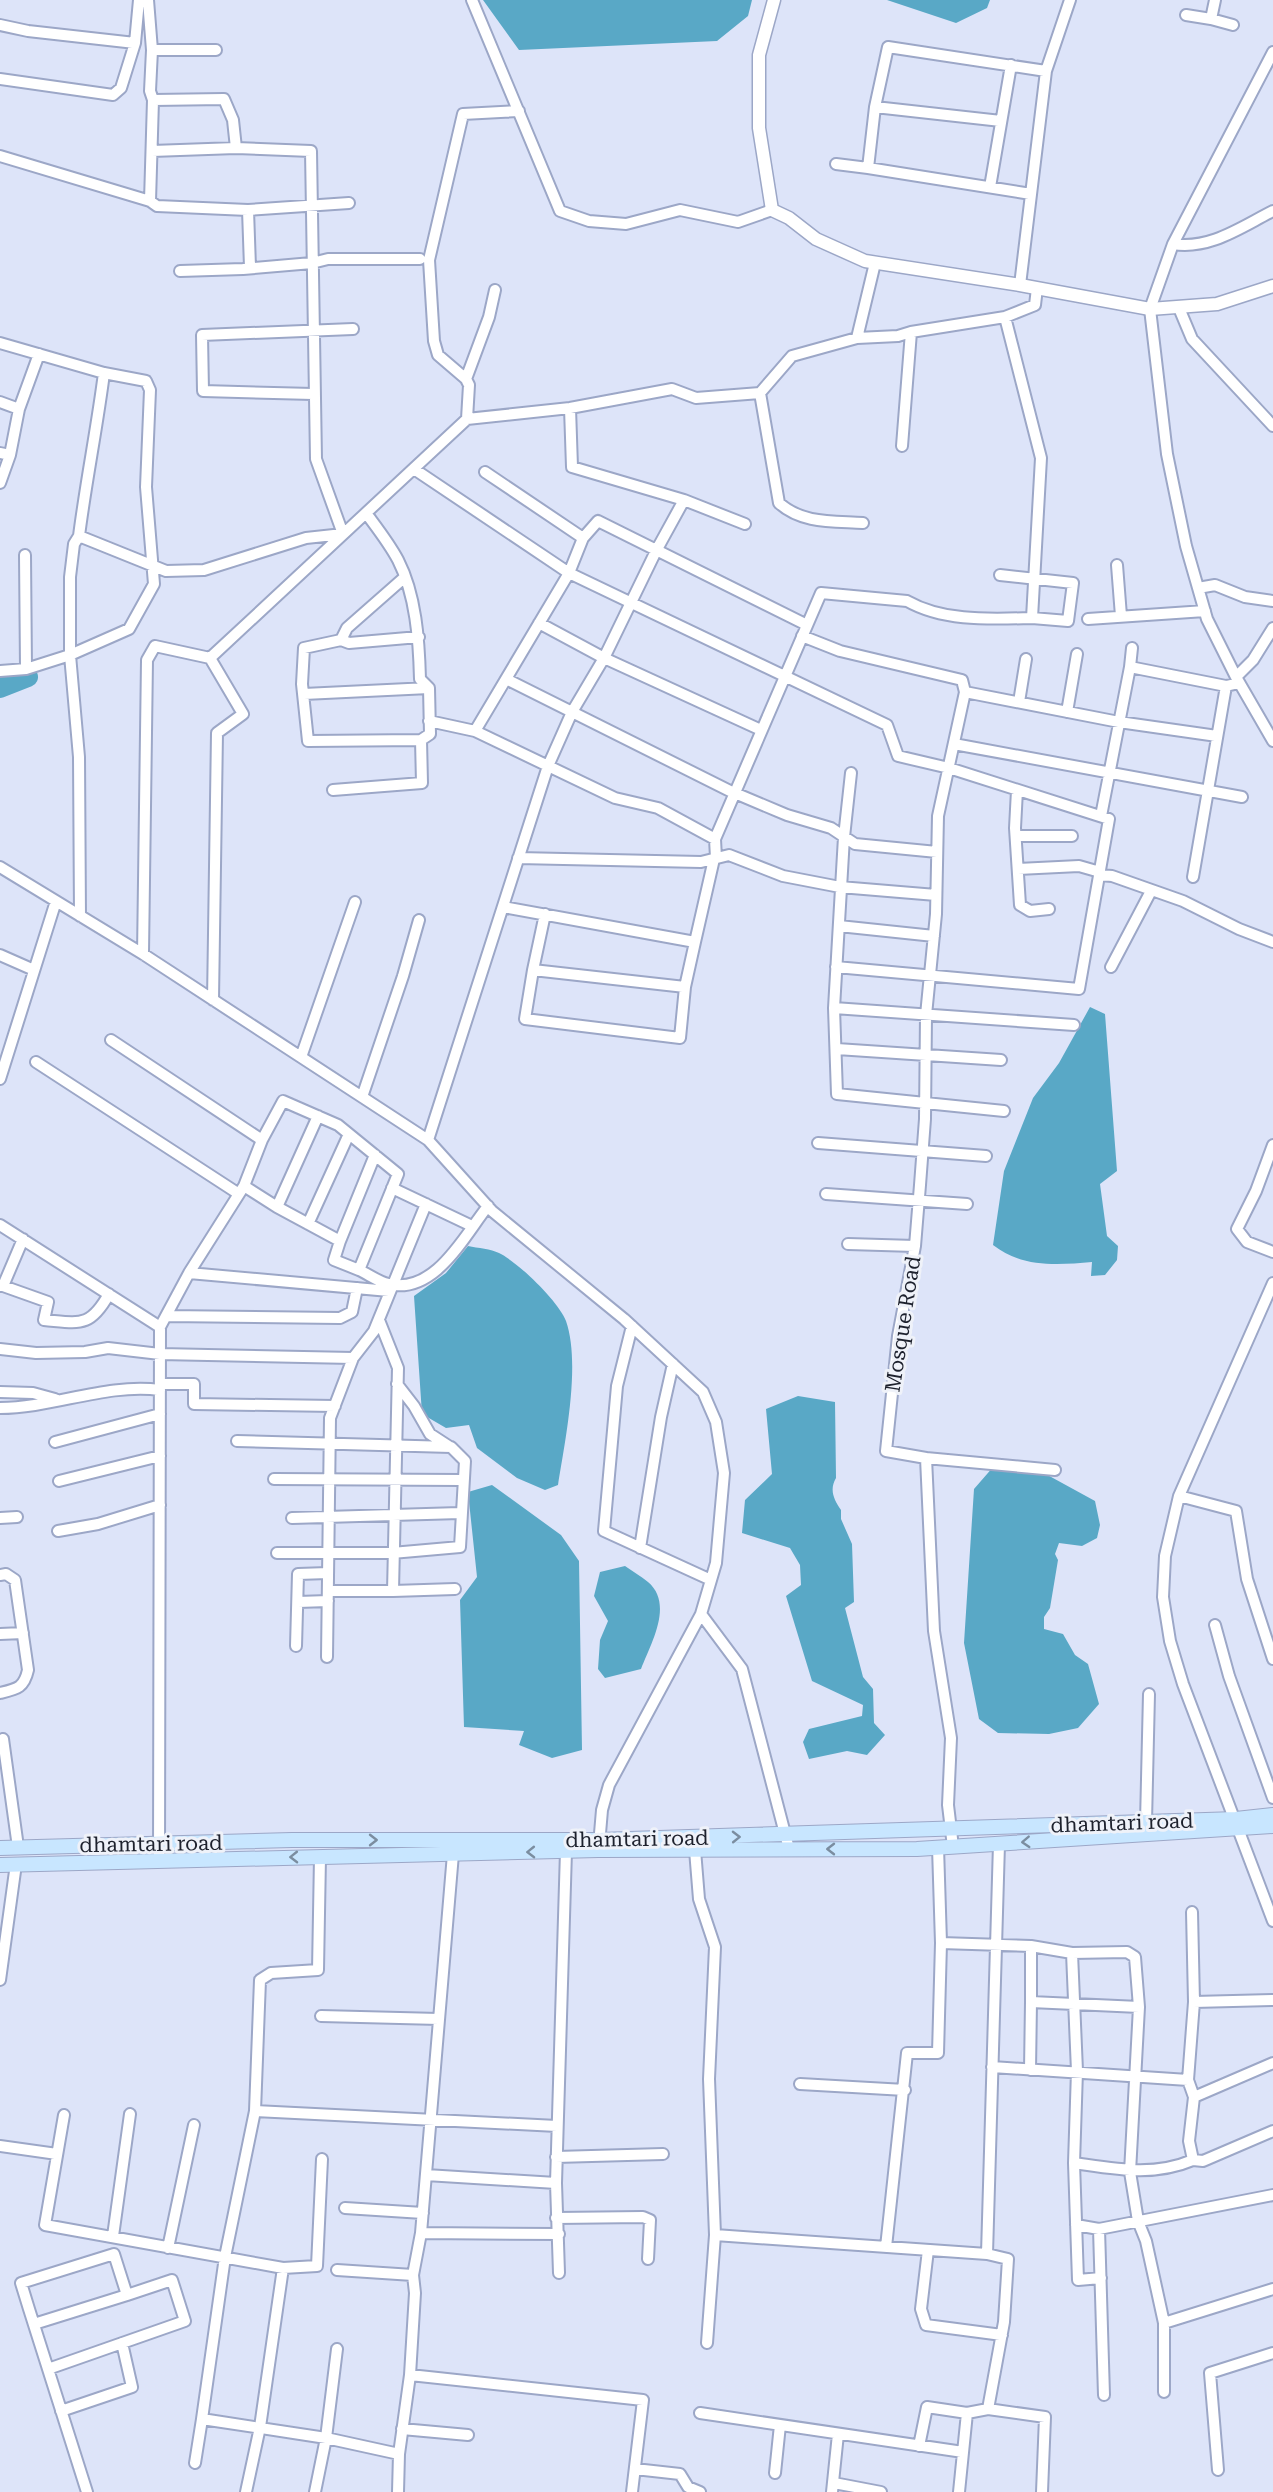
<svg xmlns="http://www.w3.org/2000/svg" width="1273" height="2492" font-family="'Roboto Serif',serif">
	<rect width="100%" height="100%" fill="#dde4f9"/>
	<!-- water -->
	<path fill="#59a8c6" d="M 483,0 L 752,0 L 748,16 L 717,41 L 519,50 Z
		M 887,0 L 990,0 L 987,8 L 956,23 Z
		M 1090,1007 L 1105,1014 L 1117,1171 L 1100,1184 L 1107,1236 L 1118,1246 L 1117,1260 L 1105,1275 L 1091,1276 L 1092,1262 C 1057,1265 1023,1268 993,1245 L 1004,1171 L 1033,1098 L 1059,1063 Z
		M 468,1246 C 478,1248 491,1249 499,1253 C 518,1262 559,1302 566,1321 C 581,1364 565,1441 558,1485 L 545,1490 L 517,1478 L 477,1448 L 469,1425 L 446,1428 L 422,1414 L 414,1296 L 446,1273 Z
		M 798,1396 L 835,1402 L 836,1478 C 829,1490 834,1500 841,1510 L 841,1519 L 852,1544 L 854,1602 L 845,1608 L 863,1677 L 873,1689 L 874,1723 L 885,1735 L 867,1755 L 847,1751 L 809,1759 L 803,1742 L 809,1729 L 862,1716 L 863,1705 L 812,1681 L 786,1596 L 801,1585 L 800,1565 L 790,1548 L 742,1533 L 745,1500 L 772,1474 L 766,1409 Z
		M 994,1466 L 1042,1472 L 1095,1501 L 1100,1525 L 1097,1538 L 1082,1546 L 1059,1543 L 1055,1554 L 1058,1560 L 1050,1608 L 1044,1617 L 1044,1629 L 1063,1634 L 1075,1655 L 1088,1664 L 1099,1704 L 1078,1728 L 1049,1734 L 998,1733 L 979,1719 L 964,1643 L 974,1489 Z
		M 492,1485 L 561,1535 L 579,1561 L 582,1750 L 552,1758 L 519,1745 L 524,1731 L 464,1727 L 460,1600 L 477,1577 L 468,1492 Z
		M 625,1566 C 632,1571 641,1576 648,1582 C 674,1604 651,1643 641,1669 L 605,1678 L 598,1669 L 600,1640 L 608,1621 L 594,1596 L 600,1572 Z"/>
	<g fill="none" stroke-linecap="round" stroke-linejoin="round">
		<!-- river -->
		<path stroke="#59a8c6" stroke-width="20" d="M 0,688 L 28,677"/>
		<!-- minor casing -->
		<g stroke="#9ca7c7" stroke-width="14">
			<path id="minor" d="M 148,0 L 152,50 L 150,91 L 153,100 L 150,201
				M 472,0 L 560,211 L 589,221 L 626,224 L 680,210 L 738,222 L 772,210
				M 1215,0 L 1211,19 L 1233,25
				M 1186,15 L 1211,19
				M 0,25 L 28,31 L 135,43 L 139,0
				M 152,50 L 216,50
				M 1273,52 L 1173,244 L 1150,309 L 1167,454 L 1186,546 L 1207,619 L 1236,677 L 1273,741
				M 0,79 L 113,95 L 121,88 L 135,43
				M 153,100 L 224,99 L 233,120 L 236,148
				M 875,107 L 1001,121
				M 0,156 L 150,201 L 157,206 L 248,210 L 349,203
				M 836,164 L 868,168
				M 990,187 L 1011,65
				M 1031,194 L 868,168 L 875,107 L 888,47 L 1046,71
				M 248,210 L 250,267
				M 1173,244 C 1210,250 1241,227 1273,211
				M 180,271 L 243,269 L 312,263 L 328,259 L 420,259
				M 1020,285 L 1046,71 L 1070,0
				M 1179,308 L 1192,339 L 1273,426
				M 857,338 L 875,263
				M 0,343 L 104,373 L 146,381 L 150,390 L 146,487 L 154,584 L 129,629 L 70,655 L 26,669 L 0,671
				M 466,379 L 489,317 L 495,290
				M 760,393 L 792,356 L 857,338 L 898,336 L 911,332 L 1005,317 L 1035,305 L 1037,288
				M 313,394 L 203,391 L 202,335 L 353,329
				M 0,402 L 19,409
				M 570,408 L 572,467 L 684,500 L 745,524
				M 467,419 L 469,385 L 466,379 L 438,355 L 434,341 L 429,260 L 463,114 L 519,111
				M 902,446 L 911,332
				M 0,453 L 10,455 L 0,483
				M 10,455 L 19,409 L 39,354
				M 414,469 L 569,573 L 887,725 L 898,756 L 949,768 L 1109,819 L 1079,989 L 836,967
				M 485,472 L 583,538
				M 79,536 L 166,571 L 204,570 L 306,538 L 343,534 L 316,459 L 311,151 L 236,148 L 152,151
				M 25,555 L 26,669
				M 1117,565 L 1121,616
				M 1000,575 L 1073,583 L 1068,621 L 1032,618
				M 1198,588 L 1215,585 L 1245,597 L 1273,601
				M 1088,619 L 1205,611
				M 539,623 L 604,658 L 761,730
				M 802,636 L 840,651 L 962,680 L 965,692 L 1119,722 L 1217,736
				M 419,637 L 349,643 L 341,640 L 304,648 L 302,684 L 308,741 L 421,740
				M 341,640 L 347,628 L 405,577
				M 1130,667 L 1132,648
				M 1236,677 L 1253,660 L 1273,628
				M 506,679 L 730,791 L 787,815 L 831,828 L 855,844 L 937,852
				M 304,694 L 429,688
				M 1019,702 L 1026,659
				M 1067,712 L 1077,654
				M 429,721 L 475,731
				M 954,744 L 1242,797
				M 851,773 L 844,837 L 834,1008 L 837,1094 L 1004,1111
				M 333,790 L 422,783 L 421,740 L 430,734 L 429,688 L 420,679 C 419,640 416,595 398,560 C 389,543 377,528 366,513
				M 1017,790 L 1015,828 L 1020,905 L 1030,911 L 1049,909
				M 1101,816 L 1130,667 L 1226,686 L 1239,683
				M 1016,836 L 1072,836
				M 715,839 L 658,808 L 615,798 L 475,731 L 569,573 L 583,538 L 598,521 L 807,625
				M 518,858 L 701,862 L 729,855 L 783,876 L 840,887 L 936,895
				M 716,858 L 715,839 L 821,593 L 907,601 C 944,622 991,619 1032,618 L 1041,458 L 1005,317
				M 0,867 L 143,954 L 428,1140 L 492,1211 L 624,1319 L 703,1392 L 716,1422 L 724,1473 L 716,1563 L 701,1614 L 609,1785 L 602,1810 L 599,1845
				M 1018,869 L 1079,866 L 1100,872
				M 1099,875 L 1112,876 L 1183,901 L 1239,929 L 1273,942
				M 1193,877 L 1226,686
				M 503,907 L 695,942 L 685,987 L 533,970 L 545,914
				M 80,916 L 79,757 L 70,655 L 70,577 L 74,544 L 79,536 C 86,481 97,428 104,373
				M 839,926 L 934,936
				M 695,942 L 714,859
				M 143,954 L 147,660 L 155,646 L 210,658
				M 0,955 L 34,970
				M 1111,967 L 1151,891
				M 533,970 L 525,1019 L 680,1038 L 685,987
				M 213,1000 L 217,733 L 243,714 L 210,658 L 467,419 L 570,408 L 672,389 L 696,398 L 760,393 L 779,503 C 802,524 834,521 863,523
				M 834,1008 L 1074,1025
				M 111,1040 L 262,1140
				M 837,1049 L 1001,1060
				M 301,1057 L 355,902
				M 36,1062 L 239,1194
				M 0,1079 L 56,901
				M 362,1097 L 403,976 L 419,920
				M 428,1140 L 548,766 L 572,712 L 604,658 L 656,551 L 684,500
				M 818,1143 L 986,1156
				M 1273,1145 L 1256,1191 L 1237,1229 L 1247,1242 L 1273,1252
				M 244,1186 L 277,1207 L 318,1116
				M 392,1188 L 472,1226
				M 826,1194 L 967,1204
				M 277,1207 L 340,1241 L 334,1260 L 359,1270
				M 308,1224 L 349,1134
				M 0,1225 L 160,1327 L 189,1273 L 244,1186 L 262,1140 L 283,1101 L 338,1125 L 398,1174 L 359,1270 C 368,1274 379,1282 388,1284 C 435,1295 464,1236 488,1206
				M 340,1241 L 375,1155
				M 848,1244 L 915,1246
				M 189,1273 L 389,1291
				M 1273,1283 L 1179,1496 L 1165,1556 L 1163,1597 L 1170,1641 L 1183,1684 L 1273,1921
				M 0,1286 L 3,1286 L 23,1239
				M 3,1286 L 48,1302 L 44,1320 C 80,1323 90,1328 109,1294
				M 166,1316 L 340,1318 L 352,1312 L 357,1288
				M 632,1326 L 617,1386 L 604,1531 L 711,1580
				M 0,1349 L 36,1353 L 85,1352 L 108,1348 L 160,1354 L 353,1358
				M 160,1384 L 194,1384 L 194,1404 L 335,1406
				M 397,1384 L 414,1406 L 430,1434 L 450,1447
				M 0,1392 L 33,1393 L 55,1399
				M 0,1408 C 53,1408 106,1383 160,1390
				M 237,1441 L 451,1447 L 465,1461 L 460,1547 L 392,1553 L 277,1553
				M 55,1442 L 160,1414
				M 926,1458 L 1055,1470
				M 274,1479 L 462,1480
				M 59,1481 L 160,1456
				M 1179,1496 L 1236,1511 L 1247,1579 L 1273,1659
				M 0,1518 L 17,1517
				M 292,1518 L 460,1513
				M 58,1531 L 98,1524 L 160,1505
				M 640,1548 L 661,1417 L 673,1364
				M 0,1575 L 6,1574 L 15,1580 L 28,1670 C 24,1688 17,1689 0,1693
				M 328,1591 L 393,1591 L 398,1368 L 379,1320
				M 393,1591 L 455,1589
				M 298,1602 L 328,1601
				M 701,1614 L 742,1669 L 789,1849
				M 1215,1625 L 1229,1676 L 1273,1798
				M 0,1634 L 23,1633
				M 296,1646 L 298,1574 L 328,1573
				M 327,1657 L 330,1418 L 353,1358 L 374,1331 L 426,1204
				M 3,1739 L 18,1847
				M 1146,1822 L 1149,1694
				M 953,1847 L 948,1805 L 951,1738 L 934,1631 L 926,1458 L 886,1451 L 898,1336 L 915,1246 L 920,1185 L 925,1119 L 926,1015 L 936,914 L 938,816 L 965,692
				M 695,1850 L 699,1899 L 715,1947 L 709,2079 L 715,2235 L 707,2343
				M 320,1857 L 318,1970 L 271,1973 L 260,1980 L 255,2111 L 225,2257 L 202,2419 L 326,2438 L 399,2454
				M 159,1861 L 160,1327
				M 941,1943 L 1031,1946 L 1072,1953 L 1127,1952 L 1135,1957 L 1139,2007 L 1130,2172 L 1138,2221 L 1146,2241 L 1164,2323 L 1164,2392
				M 1031,1946 L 1031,2002
				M 1072,1953 L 1077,2071 L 1074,2163 L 1078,2280 L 1101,2278
				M 0,1980 L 16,1864
				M 1194,2002 L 1273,2000
				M 321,2016 L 439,2019
				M 992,2067 L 1188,2080
				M 1030,2070 L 1031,2002 L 1139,2007
				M 800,2084 L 905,2090
				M 1194,2097 L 1273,2063
				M 255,2111 L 557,2126
				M 64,2115 L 45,2225 L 283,2268 L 317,2266 L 322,2159
				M 0,2146 L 57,2154
				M 556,2157 L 663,2154
				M 1193,2160 L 1203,2161 L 1273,2131
				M 1074,2163 C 1116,2169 1153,2177 1193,2160 L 1189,2141 L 1194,2097 L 1188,2080 L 1194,2002 L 1192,1912
				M 426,2175 L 556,2183
				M 345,2208 L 423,2213
				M 556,2218 L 643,2217 L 650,2220 L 648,2259
				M 1076,2225 L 1099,2229 L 1273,2195
				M 1099,2229 L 1104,2395
				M 421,2233 L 559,2234
				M 715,2235 L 987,2254
				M 113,2236 L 130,2114
				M 886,2247 L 907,2053 L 938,2053 L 941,1943 L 938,1847
				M 168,2248 L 194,2125
				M 928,2250 L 921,2309 L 926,2325 L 1002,2335
				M 337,2270 L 413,2275
				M 559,2273 L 556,2183 L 566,1851
				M 1164,2323 L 1273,2289
				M 34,2324 L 127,2295
				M 48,2369 L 185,2321 L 172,2280 L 127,2295 L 114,2254 L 21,2283 L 29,2309 L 87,2492
				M 410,2375 L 643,2400 L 632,2492
				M 988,2409 L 1004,2322 L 1008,2259 L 987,2254 L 999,1844
				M 61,2411 L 132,2387 L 122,2343
				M 700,2413 L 963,2452
				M 402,2429 L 468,2435
				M 919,2446 L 927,2407 L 967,2413 L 988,2409 L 1045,2417 L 1042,2492
				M 195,2463 L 202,2419
				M 635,2469 L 680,2474 L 688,2487 L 700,2492
				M 1218,2470 L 1210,2373 L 1273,2353
				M 775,2473 L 780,2425
				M 834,2483 L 881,2492
				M 246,2492 L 260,2427 L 283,2268
				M 315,2492 L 326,2438 L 337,2349
				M 398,2492 L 399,2454 L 410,2375 L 415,2293 L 413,2275 L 421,2233 L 453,1854
				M 832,2492 L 838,2434
				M 959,2492 L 967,2413"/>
		</g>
		<!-- tertiary casing -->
		<g stroke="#9ca7c7" stroke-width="15">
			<path id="tertiary" d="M 774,0 L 759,55 L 759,128 L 772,210 L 789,218 L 816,239 L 865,261 L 1020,285 L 1150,309 L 1217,304 L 1273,286"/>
		</g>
		<!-- secondary casing -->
		<g stroke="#9ca7c7" stroke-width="16">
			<path id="secondary" d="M 0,1848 L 292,1840 L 599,1840 L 1236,1819 L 1273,1815
				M 0,1865 L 598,1850 L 917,1849 L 1273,1826"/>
		</g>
		<!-- minor -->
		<use href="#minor" stroke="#fff" stroke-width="10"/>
		<!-- tertiary -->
		<use href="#tertiary" stroke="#fff" stroke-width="12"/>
		<!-- secondary -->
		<use href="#secondary" stroke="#c8e6ff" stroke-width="14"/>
	</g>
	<!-- one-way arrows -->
	<defs><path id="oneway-chevron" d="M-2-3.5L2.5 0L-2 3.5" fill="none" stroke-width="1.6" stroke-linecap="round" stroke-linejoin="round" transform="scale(1.5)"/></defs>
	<g stroke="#7b8da0">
		<use href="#oneway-chevron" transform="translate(736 1837) rotate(-1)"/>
		<use href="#oneway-chevron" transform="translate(373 1840)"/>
		<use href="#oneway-chevron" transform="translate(1026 1842) rotate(177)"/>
		<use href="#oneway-chevron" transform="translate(831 1849) rotate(180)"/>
		<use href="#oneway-chevron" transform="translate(531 1852) rotate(179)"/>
		<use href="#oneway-chevron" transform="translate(294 1857) rotate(179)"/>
	</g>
	<g text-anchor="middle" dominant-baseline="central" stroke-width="6" stroke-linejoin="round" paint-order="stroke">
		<!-- street labels -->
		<g font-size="21" fill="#1d212d" stroke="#eff2f9">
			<text transform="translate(903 1324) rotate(-81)">Mosque Road</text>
			<text transform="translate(1122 1823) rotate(-2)">dhamtari road</text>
			<text transform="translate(637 1839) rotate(-1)">dhamtari road</text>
			<text transform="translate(151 1844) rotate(-1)">dhamtari road</text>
		</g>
	</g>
</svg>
